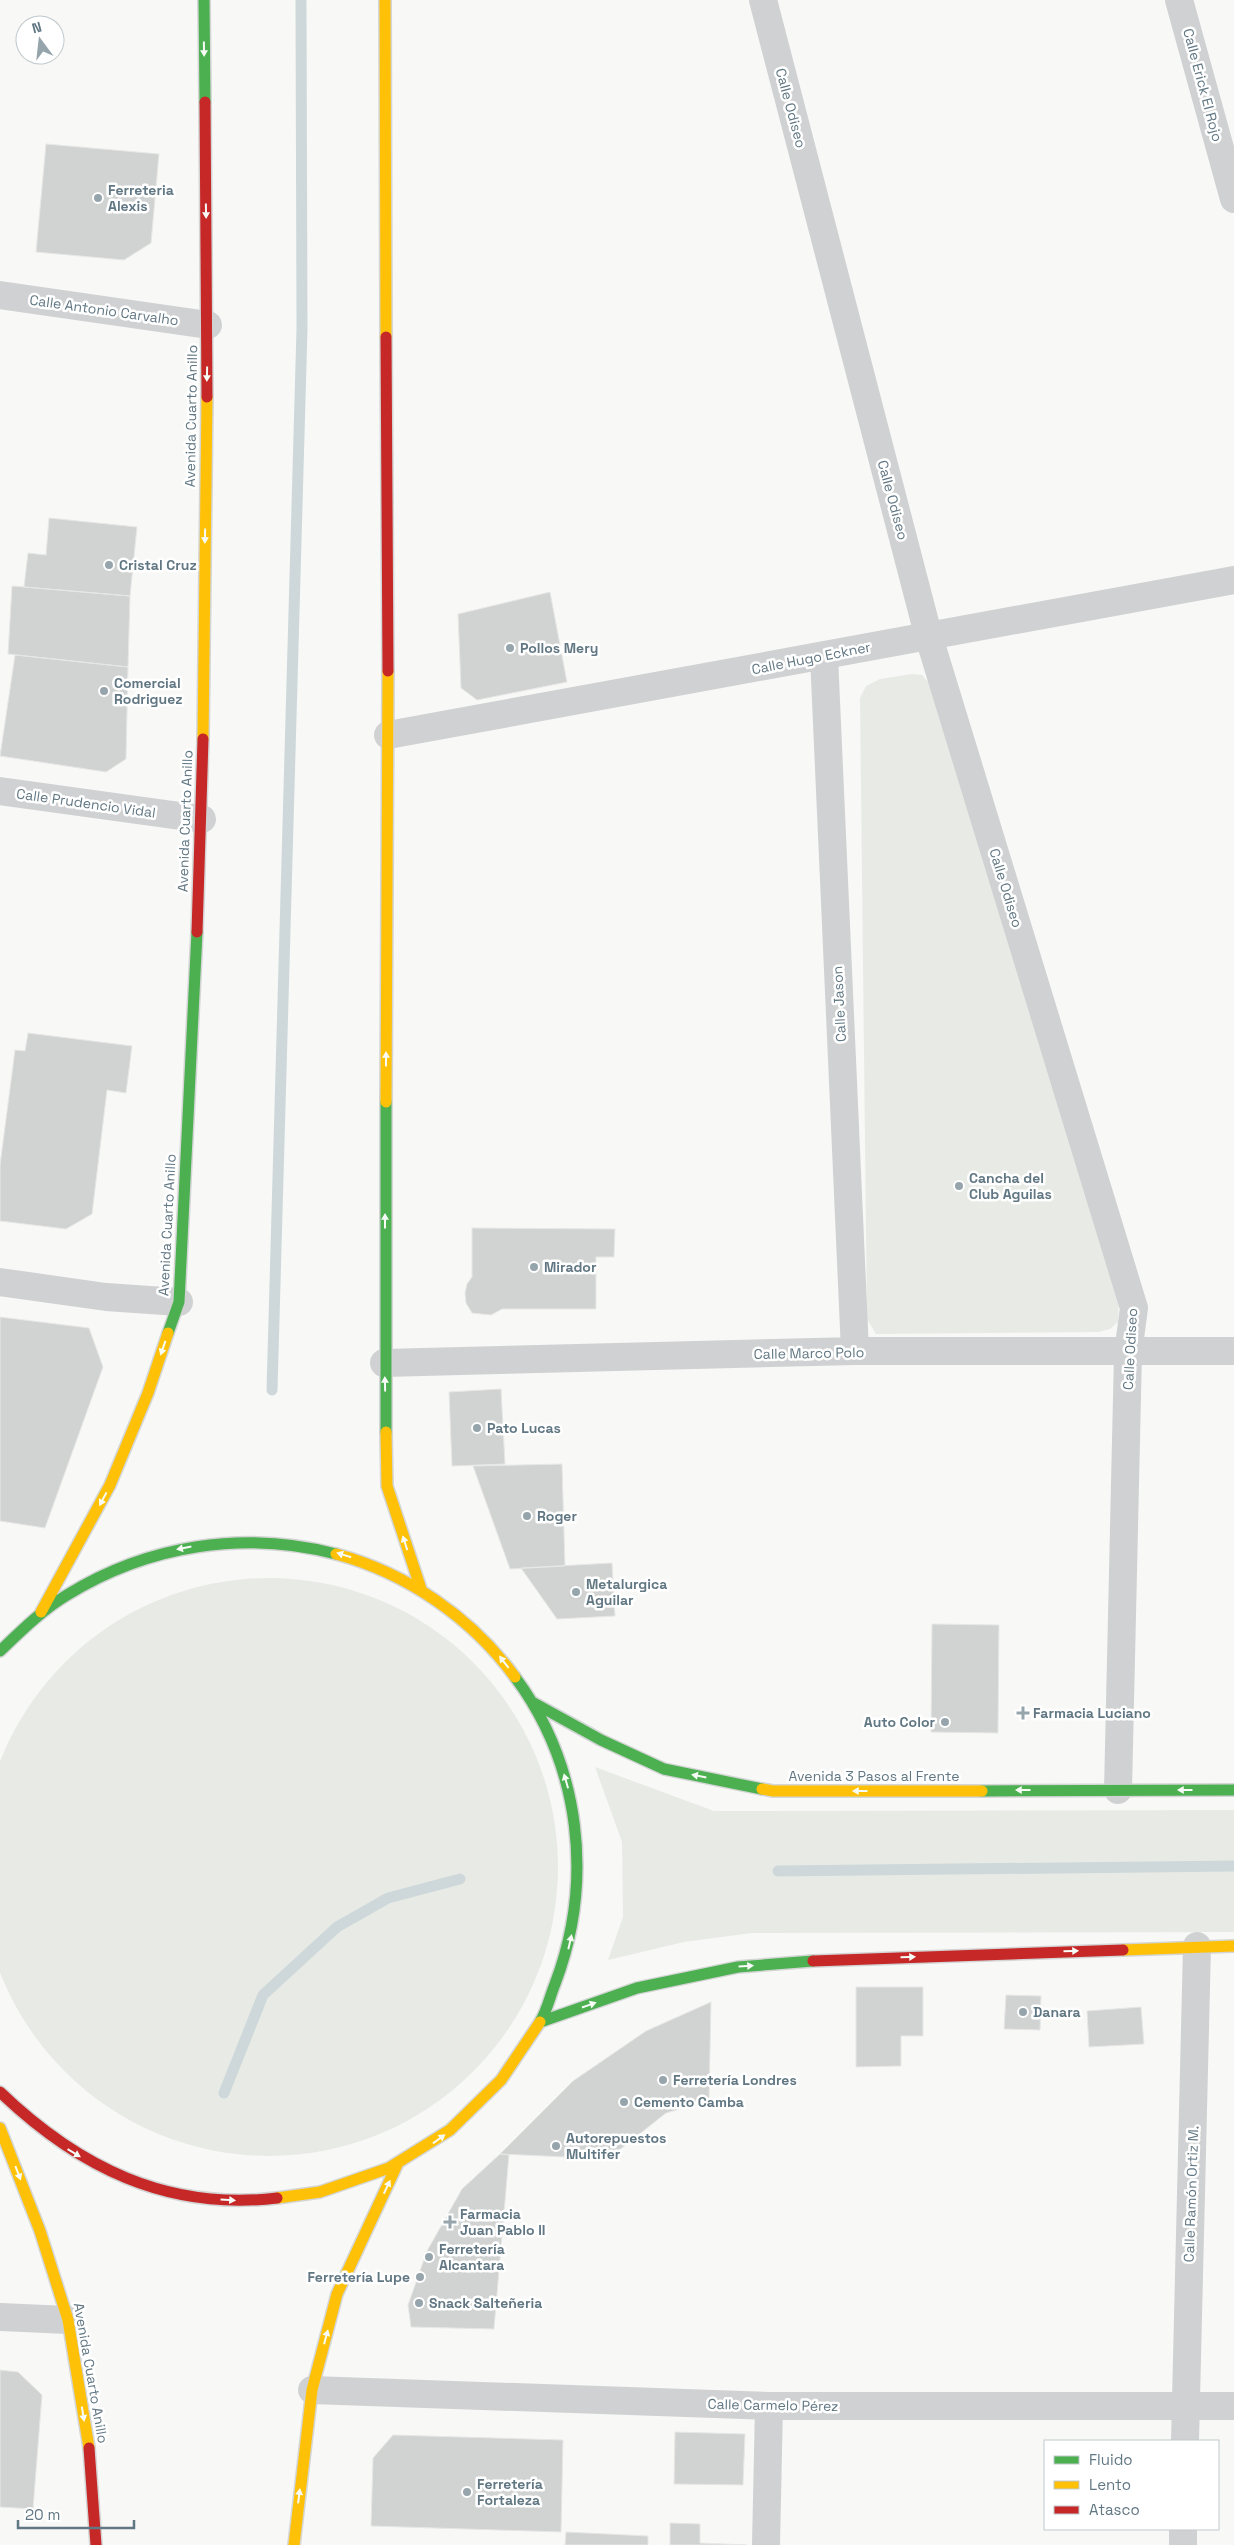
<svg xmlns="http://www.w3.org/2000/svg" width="1234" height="2545" font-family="'Space Grotesk',sans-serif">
	<rect width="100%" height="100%" fill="#f8f8f7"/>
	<!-- green -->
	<path fill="#e8ebe5" d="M 912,674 L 922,675 L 933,688 L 1119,1300 L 1118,1322 L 1110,1329 L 1099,1332 L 876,1334 L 867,1319 L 860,698 L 866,686 L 880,679 Z
		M-20 1867a289 289 0 1 1 578 0a289 289 0 1 1-578 0Z
		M 595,1767 L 714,1811 L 1234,1810 L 1234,1932 L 752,1933 L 684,1942 L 608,1960 L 623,1917 L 622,1842 Z"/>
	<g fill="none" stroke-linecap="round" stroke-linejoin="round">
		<!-- stream -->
		<path stroke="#ced8da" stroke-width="11" d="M 272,1390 L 302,329 L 301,0
			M 778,1871 L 1234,1866
			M 224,2093 L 263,1995 L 337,1927 L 388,1898 L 460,1879"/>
	</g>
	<!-- building -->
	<path fill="#d1d3d3" stroke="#e7e7e6" d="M 46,144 L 159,154 L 151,243 L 124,260 L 36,252 Z
		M 49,518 L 137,527 L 130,596 L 24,587 L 28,553 L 46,555 Z
		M 12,586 L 130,596 L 128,667 L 8,654 Z
		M 550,592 L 567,682 L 477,700 L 461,688 L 458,614 Z
		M 15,655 L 128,667 L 126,759 L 106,772 L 0,756 Z
		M 28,1033 L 132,1046 L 126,1093 L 107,1090 L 92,1214 L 66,1229 L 0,1221 L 0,1165 L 15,1050 L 25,1051 Z
		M 472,1228 L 615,1229 L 614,1257 L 596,1257 L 596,1309 L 502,1309 L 491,1315 L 472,1313 L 466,1303 L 465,1293 L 467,1284 L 472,1277 Z
		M 0,1317 L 89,1328 L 103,1367 L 45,1528 L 0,1521 Z
		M 501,1389 L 505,1464 L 452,1466 L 449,1392 Z
		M 562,1464 L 565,1566 L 510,1569 L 473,1466 Z
		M 612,1563 L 615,1616 L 557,1619 L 521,1568 Z
		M 932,1624 L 999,1625 L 998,1733 L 931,1732 Z
		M 856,1987 L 923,1987 L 923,2036 L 901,2036 L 901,2066 L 856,2067 Z
		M 1006,1995 L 1041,1996 L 1040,2030 L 1004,2029 Z
		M 711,2002 L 709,2101 L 666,2113 L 608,2159 L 500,2154 L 573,2081 L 646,2031 Z
		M 1141,2007 L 1144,2044 L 1089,2047 L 1087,2011 Z
		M 500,2154 L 509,2155 L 494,2329 L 411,2327 L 408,2305 L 427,2251 L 462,2189 Z
		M 0,2370 L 18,2372 L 42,2395 L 33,2509 L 0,2507 Z
		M 675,2432 L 745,2434 L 743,2485 L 674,2484 Z
		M 393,2435 L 563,2440 L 561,2532 L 371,2526 L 373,2458 Z
		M 670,2523 L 700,2524 L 700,2543 L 747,2545 L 670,2545 Z
		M 566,2532 L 648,2536 L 648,2545 L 565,2545 Z"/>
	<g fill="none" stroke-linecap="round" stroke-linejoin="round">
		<!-- fast casing -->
		<g stroke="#d4d6d6" stroke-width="14">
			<path id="fast" d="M 204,0 L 205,102
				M 386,1102 L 386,1432
				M 168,1333 L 179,1302 L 197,932
				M 0,1651 C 21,1631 42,1610 67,1595 C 148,1545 244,1530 336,1554
				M 515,1677 C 581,1766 594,1881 555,1984 C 550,1996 547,2011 540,2022
				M 532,1702 L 601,1740 L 664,1769 L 762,1789
				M 982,1791 L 1234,1790
				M 543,2021 L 637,1988 L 738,1967 L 813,1961"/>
		</g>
		<!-- slow casing -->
		<g stroke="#d4d6d6" stroke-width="14">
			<path id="slow" d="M 385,0 L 386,337
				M 203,739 L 207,397
				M 386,1102 L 388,671
				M 386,1432 L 387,1486 L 421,1589
				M 336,1554 C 407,1573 472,1618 515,1677
				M 41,1612 L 110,1485 L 148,1393 L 168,1333
				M 762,1789 L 773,1791 L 982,1791
				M 1123,1950 L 1234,1946
				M 0,2128 L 40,2231 L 68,2320 L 89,2448
				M 277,2198 L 320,2192 L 389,2168 L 450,2130 L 501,2080 L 540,2022
				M 294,2545 L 312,2390 L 337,2294 L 397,2165"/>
		</g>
		<!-- jam casing -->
		<g stroke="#d4d6d6" stroke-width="14">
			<path id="jam" d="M 205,102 L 207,397
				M 386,337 L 388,671
				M 197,932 L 203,739
				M 813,1961 L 1123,1950
				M 0,2092 C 78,2167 167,2211 277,2198
				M 89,2448 L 96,2545"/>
		</g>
		<!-- street -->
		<path stroke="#d0d1d2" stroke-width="28" d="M 763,0 L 928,634 L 1134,1308 L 1128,1353 L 1118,1790
			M 1179,0 L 1234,199
			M 0,295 L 208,325
			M 824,656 L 855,1351
			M 388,735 L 1234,580
			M 0,791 L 202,819
			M 0,1282 L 106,1297 L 179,1302
			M 384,1363 L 855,1351 L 1234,1351
			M 0,2317 L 68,2320
			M 312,2390 L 769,2406 L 1234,2406
			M 1185,2441 L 1197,1946
			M 766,2545 L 769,2406
			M 1183,2545 L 1183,2529"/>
		<!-- fast -->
		<use href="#fast" stroke="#4caf50" stroke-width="11"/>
		<!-- slow -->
		<use href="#slow" stroke="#ffc107" stroke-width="11"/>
		<!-- jam -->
		<use href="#jam" stroke="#c62828" stroke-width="11"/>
	</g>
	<!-- one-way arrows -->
	<defs><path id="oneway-solid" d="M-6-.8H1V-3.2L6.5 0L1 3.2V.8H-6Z" transform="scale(1.25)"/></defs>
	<g fill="#f6fbf6">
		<use href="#oneway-solid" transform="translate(204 49) rotate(89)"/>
		<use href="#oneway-solid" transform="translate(206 211) rotate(89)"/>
		<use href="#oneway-solid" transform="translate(207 374) rotate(91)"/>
		<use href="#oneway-solid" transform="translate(205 536) rotate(91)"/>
		<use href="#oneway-solid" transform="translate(386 1059) rotate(-90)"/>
		<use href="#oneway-solid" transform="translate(385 1221) rotate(-90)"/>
		<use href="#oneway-solid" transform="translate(163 1348) rotate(109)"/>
		<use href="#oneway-solid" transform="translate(385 1384) rotate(-91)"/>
		<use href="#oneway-solid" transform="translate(103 1499) rotate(118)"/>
		<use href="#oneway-solid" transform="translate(405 1543) rotate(-108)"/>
		<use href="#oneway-solid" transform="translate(184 1548) rotate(169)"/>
		<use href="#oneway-solid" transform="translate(344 1555) rotate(-163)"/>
		<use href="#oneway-solid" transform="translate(504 1662) rotate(-128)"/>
		<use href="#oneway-solid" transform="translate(699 1776) rotate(-169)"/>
		<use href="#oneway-solid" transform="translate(566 1781) rotate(-106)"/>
		<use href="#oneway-solid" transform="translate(1023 1790) rotate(180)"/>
		<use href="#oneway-solid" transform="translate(1185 1790) rotate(180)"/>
		<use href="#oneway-solid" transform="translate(860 1791) rotate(180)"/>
		<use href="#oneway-solid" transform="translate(570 1942) rotate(-77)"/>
		<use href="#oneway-solid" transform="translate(1071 1951) rotate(-2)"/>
		<use href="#oneway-solid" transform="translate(908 1957) rotate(-2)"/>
		<use href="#oneway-solid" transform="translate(746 1966) rotate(-4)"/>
		<use href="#oneway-solid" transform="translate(589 2005) rotate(-19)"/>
		<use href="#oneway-solid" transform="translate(439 2139) rotate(-36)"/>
		<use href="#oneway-solid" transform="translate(74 2153) rotate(31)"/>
		<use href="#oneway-solid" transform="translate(18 2173) rotate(69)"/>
		<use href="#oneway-solid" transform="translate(387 2187) rotate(-65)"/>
		<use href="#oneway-solid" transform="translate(228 2200) rotate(4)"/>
		<use href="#oneway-solid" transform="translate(326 2337) rotate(-75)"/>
		<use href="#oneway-solid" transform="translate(83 2414) rotate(81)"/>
		<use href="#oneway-solid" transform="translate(299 2496) rotate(-83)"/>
	</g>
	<!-- markers -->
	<g fill="#96a4ac" stroke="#fff" stroke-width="2">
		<circle cx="98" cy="198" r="5"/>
		<circle cx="109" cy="565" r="5"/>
		<circle cx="510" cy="648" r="5"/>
		<circle cx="104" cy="691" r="5"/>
		<circle cx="959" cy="1186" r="5"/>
		<circle cx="534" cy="1267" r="5"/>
		<circle cx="477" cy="1428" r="5"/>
		<circle cx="527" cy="1516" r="5"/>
		<circle cx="576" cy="1592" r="5"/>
		<path d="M1020.5 1705.5h5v5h5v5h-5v5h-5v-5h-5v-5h5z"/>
		<circle cx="945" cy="1722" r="5"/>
		<circle cx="1023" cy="2012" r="5"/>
		<circle cx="663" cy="2080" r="5"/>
		<circle cx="624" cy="2102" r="5"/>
		<circle cx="556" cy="2146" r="5"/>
		<path d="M447.5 2214.5h5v5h5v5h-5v5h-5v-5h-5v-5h5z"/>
		<circle cx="429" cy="2257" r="5"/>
		<circle cx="420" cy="2277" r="5"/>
		<circle cx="419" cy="2303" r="5"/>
		<circle cx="467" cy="2492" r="5"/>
	</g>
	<g text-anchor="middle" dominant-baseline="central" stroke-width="5" stroke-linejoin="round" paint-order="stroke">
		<!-- street labels -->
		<g font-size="14" fill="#617783" stroke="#fff">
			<text transform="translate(1203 85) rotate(75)">Calle Erick El Rojo</text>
			<text transform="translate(791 108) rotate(75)">Calle Odiseo</text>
			<text transform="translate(104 310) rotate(8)">Calle Antonio Carvalho</text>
			<text transform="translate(191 416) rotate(-89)">Avenida Cuarto Anillo</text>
			<text transform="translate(893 500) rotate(75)">Calle Odiseo</text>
			<text transform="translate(811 658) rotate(-11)">Calle Hugo Eckner</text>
			<text transform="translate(86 803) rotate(8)">Calle Prudencio Vidal</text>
			<text transform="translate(185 821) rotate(-88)">Avenida Cuarto Anillo</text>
			<text transform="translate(1006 888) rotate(73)">Calle Odiseo</text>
			<text transform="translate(839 1004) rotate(-93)">Calle Jason</text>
			<text transform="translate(167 1225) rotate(-87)">Avenida Cuarto Anillo</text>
			<text transform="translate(1130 1349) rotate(-87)">Calle Odiseo</text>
			<text transform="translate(809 1353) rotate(-1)">Calle Marco Polo</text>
			<text x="874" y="1776">Avenida 3 Pasos al Frente</text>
			<text transform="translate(1191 2194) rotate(-88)">Calle Ramón Ortiz M.</text>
			<text transform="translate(91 2373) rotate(80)">Avenida Cuarto Anillo</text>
			<text transform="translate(773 2405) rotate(1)">Calle Carmelo Pérez</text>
		</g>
		<!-- poi labels -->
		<g font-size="14" font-weight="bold" fill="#617783" stroke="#fff" text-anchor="start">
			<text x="108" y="190">Ferreteria<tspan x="108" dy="16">Alexis</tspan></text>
			<text x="119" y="565">Cristal Cruz</text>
			<text x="520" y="648">Pollos Mery</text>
			<text x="114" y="683">Comercial<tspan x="114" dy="16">Rodriguez</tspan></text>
			<text x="969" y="1178">Cancha del<tspan x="969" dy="16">Club Aguilas</tspan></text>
			<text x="544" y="1267">Mirador</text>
			<text x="487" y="1428">Pato Lucas</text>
			<text x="537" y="1516">Roger</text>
			<text x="586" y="1584">Metalurgica<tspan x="586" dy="16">Aguilar</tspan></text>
			<text x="1033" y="1713">Farmacia Luciano</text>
			<text x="935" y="1722" text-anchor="end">Auto Color</text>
			<text x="1033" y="2012">Danara</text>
			<text x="673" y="2080">Ferretería Londres</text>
			<text x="634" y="2102">Cemento Camba</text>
			<text x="566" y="2138">Autorepuestos<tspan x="566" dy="16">Multifer</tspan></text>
			<text x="460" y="2214">Farmacia<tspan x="460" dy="16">Juan Pablo II</tspan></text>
			<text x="439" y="2249">Ferretería<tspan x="439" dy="16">Alcantara</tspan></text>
			<text x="410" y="2277" text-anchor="end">Ferretería Lupe</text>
			<text x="429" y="2303">Snack Salteñeria</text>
			<text x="477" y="2484">Ferretería<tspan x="477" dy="16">Fortaleza</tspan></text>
		</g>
	</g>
	<!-- legend -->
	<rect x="1044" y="2440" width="175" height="90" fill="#ffffff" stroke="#c0c9cd"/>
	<rect x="1054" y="2456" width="25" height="8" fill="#4caf50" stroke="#c0c9cd"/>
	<text x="1089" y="2465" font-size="15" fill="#617783">Fluido</text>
	<rect x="1054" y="2481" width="25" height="8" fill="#ffc107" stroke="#c0c9cd"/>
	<text x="1089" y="2490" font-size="15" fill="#617783">Lento</text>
	<rect x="1054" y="2506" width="25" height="8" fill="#c62828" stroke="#c0c9cd"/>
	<text x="1089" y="2515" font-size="15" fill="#617783">Atasco</text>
	<!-- north arrow -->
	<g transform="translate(40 40) rotate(345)"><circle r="24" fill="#ffffff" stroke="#c0c9cd"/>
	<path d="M0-4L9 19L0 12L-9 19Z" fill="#96a4ac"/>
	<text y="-8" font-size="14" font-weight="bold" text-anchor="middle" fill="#617783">N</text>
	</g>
	<!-- scale -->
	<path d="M18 2520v8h116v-8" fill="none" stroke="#617783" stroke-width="2.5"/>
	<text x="25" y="2520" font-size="15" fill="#617783" stroke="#ffffff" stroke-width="4" paint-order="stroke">20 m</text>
</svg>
